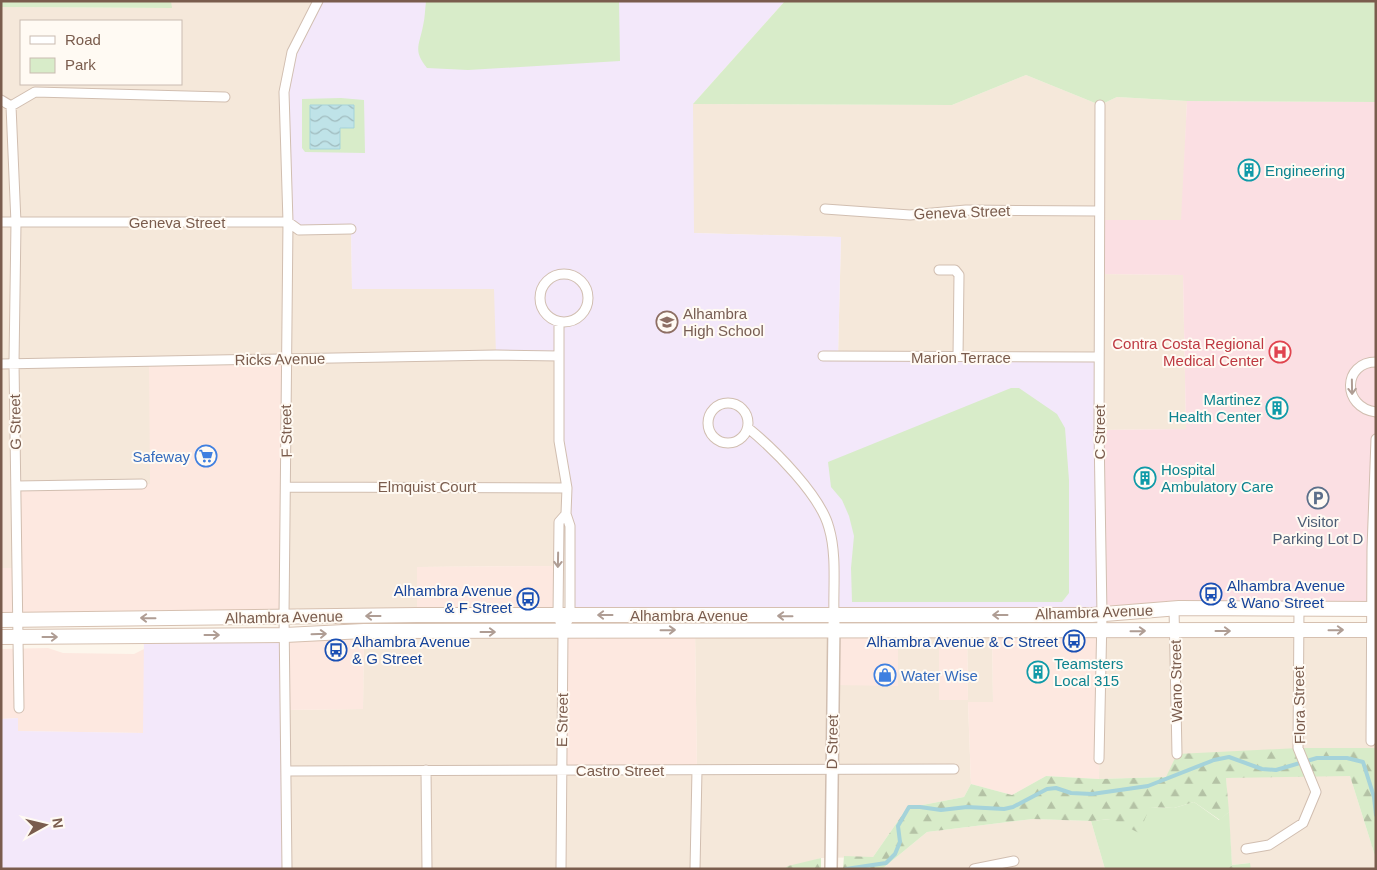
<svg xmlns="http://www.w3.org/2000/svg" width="1377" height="870" font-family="Helvetica,sans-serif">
	<defs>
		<pattern id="forest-firs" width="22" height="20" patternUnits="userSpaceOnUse" patternTransform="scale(1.25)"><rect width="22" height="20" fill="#d8ecc9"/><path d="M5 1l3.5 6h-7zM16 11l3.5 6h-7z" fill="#b4c2a5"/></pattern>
		<pattern id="water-waves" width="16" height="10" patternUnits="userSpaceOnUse" patternTransform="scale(1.25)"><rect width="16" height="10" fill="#bfe3e8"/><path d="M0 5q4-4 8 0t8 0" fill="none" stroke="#a0bbbe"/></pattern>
	</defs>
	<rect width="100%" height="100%" fill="#fdf6ec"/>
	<!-- residential -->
	<path fill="#f5e8da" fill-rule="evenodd" d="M 171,1 L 318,1 L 351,229 L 352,288 L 494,289 L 559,356 L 566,514 L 559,523 L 558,566 L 417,567 L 417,615 L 284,616 L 150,484 L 16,568 L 1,568 L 1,7 L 171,8 ZM 21,21 L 181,21 L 181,84 L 21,84 Z
		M 1026,75 L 1100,105 L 1117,97 L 1187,101 L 1182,220 L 1099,220 L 1099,274 L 1183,275 L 1186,429 L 1099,430 L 838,357 L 841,237 L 693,233 L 693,104 L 952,105 Z
		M 939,629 L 939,700 L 968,700 L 967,629 L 992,630 L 993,702 L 968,702 L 971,784 L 964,797 L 907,808 L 873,857 L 821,858 L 784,869 L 287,869 L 284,710 L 363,709 L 364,631 L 563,632 L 697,769 L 695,630 L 833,631 L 898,686 L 898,631 Z
		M 1376,630 L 1376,748 L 1298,748 L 1167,777 L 1099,779 L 1101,632 Z
		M 1309,775 L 1350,776 L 1376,859 L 1376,869 L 1251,869 L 1249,863 L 1232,865 L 1226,778 Z
		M 1033,819 L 1091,821 L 1105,869 L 882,869 L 927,832 Z"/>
	<!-- commercial -->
	<path fill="#fde8e0" d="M 285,358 L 284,616 L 1,620 L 1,568 L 16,568 L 17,486 L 150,484 L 149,362 Z
		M 558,566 L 558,615 L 417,615 L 417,567 Z
		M 939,629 L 967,629 L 968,700 L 939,700 Z
		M 695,630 L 697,770 L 561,770 L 563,632 Z
		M 992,630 L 1101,632 L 1099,779 L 1046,776 L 1012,795 L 971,784 L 968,702 L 993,702 Z
		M 364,631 L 363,709 L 284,710 L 285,635 Z
		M 833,631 L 898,631 L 898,686 L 833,685 Z
		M 48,648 L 63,653 L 134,654 L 144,649 L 144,733 L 18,731 L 18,718 L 1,719 L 1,649 Z"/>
	<!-- education -->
	<path fill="#f3e8fa" d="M 318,1 L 785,1 L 693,104 L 694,233 L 841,237 L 838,356 L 1099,357 L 1102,615 L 570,615 L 570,578 L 559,441 L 559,357 L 496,355 L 494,289 L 352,289 L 351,229 L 299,230 L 288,222 L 288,67 Z
		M 144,635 L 285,635 L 287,869 L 1,869 L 1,719 L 18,718 L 18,731 L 143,733 Z"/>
	<!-- medical -->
	<path fill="#fbdfe3" d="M 1187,101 L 1376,102 L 1376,609 L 1102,615 L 1099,430 L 1186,429 L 1183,275 L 1099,274 L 1099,220 L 1181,220 Z"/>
	<!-- green -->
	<path fill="#d8ecc9" d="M 1,1 L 171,1 L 172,8 L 1,7 Z
		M 426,1 L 619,1 L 620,61 L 468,70 L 427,68 C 413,51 419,46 423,26 C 425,18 425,9 426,1 Z
		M 785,1 L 1376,1 L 1376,102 L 1187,101 L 1117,97 L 1100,105 L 1026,75 L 952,105 L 693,104 Z
		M 341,98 L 364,100 L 365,153 L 305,152 L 302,148 L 302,99 Z
		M 1011,388 L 1019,388 L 1057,414 L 1065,428 L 1069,480 L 1069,593 L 1062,602 L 852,602 L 851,568 L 854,536 L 849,516 L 842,500 L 831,487 L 828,462 Z
		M 1194,802 L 1219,820 L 1229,812 L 1232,865 L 1228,869 L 1105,869 L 1091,821 L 1111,819 L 1150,807 L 1174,808 Z"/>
	<!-- forest -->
	<path fill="url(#forest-firs)" d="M 1298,748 L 1376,748 L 1376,859 L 1350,776 L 1226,778 L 1229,812 L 1220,820 L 1194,802 L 1174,808 L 1150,807 L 1139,833 L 1111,819 L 1091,821 L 1033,819 L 927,832 L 882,869 L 843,869 L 844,856 L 873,857 L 907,808 L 964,797 L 971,784 L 1012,795 L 1046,776 L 1099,779 L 1166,777 L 1177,754 Z
		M 821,858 L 821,869 L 784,869 L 788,866 Z
		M 1250,863 L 1251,869 L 1228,869 L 1232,865 Z"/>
	<!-- water -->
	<path fill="url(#water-waves)" stroke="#a5d3da" d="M 310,105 L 354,105 L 354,128 L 340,128 L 340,149 L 310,149 Z"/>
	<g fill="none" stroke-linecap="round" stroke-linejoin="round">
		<!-- stream -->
		<path stroke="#a5d3da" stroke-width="4" d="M 846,869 L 886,863 L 895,854 L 900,842 L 898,826 L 909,807 L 920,807 L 941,810 L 967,807 L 1004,809 L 1013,807 L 1047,789 L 1056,788 L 1071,793 L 1092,794 L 1148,786 L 1214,760 L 1229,757 L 1262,769 L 1276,770 L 1317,758 L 1347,758 L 1363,762 L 1374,797 L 1376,815"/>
		<!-- minor casing -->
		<g stroke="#d1beb0" stroke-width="11">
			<path id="minor" d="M 1,100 L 11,106
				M 11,106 L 16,223 L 14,363 L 19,708
				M 11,106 L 35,92 L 225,97
				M 825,209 L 910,215 L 966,210 L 1099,211
				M 1,222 L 288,222 L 299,230 L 351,229
				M 939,270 L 955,270 L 959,275 L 958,356
				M540 298a24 24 0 1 1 48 0a24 24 0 1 1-48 0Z
				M 559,322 L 559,441 L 567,488 L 566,514 L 570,526 L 570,615 L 563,632
				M 823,356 L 1099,357
				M 1376,362 C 1343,362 1341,407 1376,412
				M 1,364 L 496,355 L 559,356
				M708 423a20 20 0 1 1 40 0a20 20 0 1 1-40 0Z
				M 748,428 C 774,449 821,496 829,528 C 837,555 833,588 834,616
				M 17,486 L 142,484
				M 287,487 L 567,488
				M 1174,608 L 1177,754
				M 1371,741 L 1372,549 L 1376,439
				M 1099,759 L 1102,615 L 1099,430 L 1100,105
				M 426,770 L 427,869
				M 286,771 L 954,769
				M 1246,849 L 1269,845 L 1303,823 L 1316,792 L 1298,748 L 1299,608
				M 287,869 L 284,616 L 288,222 L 284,92 L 292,52 L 318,1
				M 561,869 L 563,632 L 558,615 L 559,522 L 566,514
				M 695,869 L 697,770
				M 974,869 L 1014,861"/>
		</g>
		<!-- tertiary casing -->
		<g stroke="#d1beb0" stroke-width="14">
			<path id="tertiary" d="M 831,869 L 834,623"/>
		</g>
		<!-- secondary casing -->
		<g stroke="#d6c0b0" stroke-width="16">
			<path id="secondary" d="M 1,620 L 417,615 L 1092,615 L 1179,608 L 1376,609
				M 1,637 L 285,635 L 364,631 L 1376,630"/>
		</g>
		<!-- minor -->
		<use href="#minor" stroke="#fff" stroke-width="9"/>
		<!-- tertiary -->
		<use href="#tertiary" stroke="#fff" stroke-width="11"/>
		<!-- secondary -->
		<use href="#secondary" stroke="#fff" stroke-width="14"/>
	</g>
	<!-- one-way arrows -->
	<defs><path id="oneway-shaft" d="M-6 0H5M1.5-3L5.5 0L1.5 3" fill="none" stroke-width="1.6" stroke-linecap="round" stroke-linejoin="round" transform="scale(1.25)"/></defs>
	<g stroke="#af9d94">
		<use href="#oneway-shaft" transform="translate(1352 387) rotate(89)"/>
		<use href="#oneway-shaft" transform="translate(558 560) rotate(91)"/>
		<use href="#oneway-shaft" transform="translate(605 615) rotate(180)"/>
		<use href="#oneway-shaft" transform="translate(1000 615) rotate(180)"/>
		<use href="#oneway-shaft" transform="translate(373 616) rotate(180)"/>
		<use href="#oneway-shaft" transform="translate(785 616) rotate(-179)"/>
		<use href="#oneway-shaft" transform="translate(148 618) rotate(-179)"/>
		<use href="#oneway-shaft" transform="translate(668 630) rotate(-1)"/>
		<use href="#oneway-shaft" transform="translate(1336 630) rotate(-1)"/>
		<use href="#oneway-shaft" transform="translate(1138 631) rotate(-1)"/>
		<use href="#oneway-shaft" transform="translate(1223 631)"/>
		<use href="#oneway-shaft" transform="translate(488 632)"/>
		<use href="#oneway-shaft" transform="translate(319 634) rotate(-2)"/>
		<use href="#oneway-shaft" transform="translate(212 635)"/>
		<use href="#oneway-shaft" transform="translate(50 637)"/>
	</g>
	<!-- icons -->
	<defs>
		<g id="building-ring" transform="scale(1.125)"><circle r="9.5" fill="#fffaf3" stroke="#0f9aa8" stroke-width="1.5"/><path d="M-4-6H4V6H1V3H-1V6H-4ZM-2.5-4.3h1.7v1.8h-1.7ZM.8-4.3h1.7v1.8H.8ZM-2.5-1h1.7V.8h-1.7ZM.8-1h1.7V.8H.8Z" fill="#0f9aa8"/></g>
		<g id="school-ring" transform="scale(1.125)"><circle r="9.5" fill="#fffaf3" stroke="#8d6e63" stroke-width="1.5"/><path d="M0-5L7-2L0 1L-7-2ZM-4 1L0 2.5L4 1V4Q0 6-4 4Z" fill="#8d6e63"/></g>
		<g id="hospital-ring" transform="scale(1.125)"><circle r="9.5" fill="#fffaf3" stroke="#e0444e" stroke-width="1.5"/><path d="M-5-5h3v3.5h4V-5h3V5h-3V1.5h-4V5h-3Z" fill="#e0444e"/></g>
		<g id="supermarket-ring" transform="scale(1.125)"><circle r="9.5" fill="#fffaf3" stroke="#3f7fe0" stroke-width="1.5"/><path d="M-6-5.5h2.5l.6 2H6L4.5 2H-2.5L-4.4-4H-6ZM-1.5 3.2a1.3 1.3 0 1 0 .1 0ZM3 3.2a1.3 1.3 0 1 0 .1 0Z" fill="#3f7fe0"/></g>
		<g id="parking-ring" transform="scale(1.125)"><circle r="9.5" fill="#fffaf3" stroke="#5c6f8a" stroke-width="1.5"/><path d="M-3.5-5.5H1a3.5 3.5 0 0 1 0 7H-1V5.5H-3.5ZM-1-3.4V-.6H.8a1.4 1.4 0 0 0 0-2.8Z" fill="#5c6f8a"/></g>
		<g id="bus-ring" transform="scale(1.125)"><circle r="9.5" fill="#fffaf3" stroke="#1a4fb4" stroke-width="1.5"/><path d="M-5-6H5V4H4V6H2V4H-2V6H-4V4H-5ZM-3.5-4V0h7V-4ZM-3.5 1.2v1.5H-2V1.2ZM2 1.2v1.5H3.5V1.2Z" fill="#1a4fb4"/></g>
		<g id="shop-ring" transform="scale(1.125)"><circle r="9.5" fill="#fffaf3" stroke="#3f7fe0" stroke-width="1.5"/><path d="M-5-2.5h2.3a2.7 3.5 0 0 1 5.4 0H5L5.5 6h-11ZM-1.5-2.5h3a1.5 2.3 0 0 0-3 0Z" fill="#3f7fe0"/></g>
	</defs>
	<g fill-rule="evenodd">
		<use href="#building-ring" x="1249" y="170"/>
		<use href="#school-ring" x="667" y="322"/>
		<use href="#hospital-ring" x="1280" y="352"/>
		<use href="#building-ring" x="1277" y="408"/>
		<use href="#supermarket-ring" x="206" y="456"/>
		<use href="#building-ring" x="1145" y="478"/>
		<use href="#parking-ring" x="1318" y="498"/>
		<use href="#bus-ring" x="1211" y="594"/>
		<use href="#bus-ring" x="528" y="599"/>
		<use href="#bus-ring" x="1074" y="641"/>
		<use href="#bus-ring" x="336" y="650"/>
		<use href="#building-ring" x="1038" y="672"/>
		<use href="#shop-ring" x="885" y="675"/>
	</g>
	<g text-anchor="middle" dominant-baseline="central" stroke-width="4" stroke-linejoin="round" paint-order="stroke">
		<!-- culture labels -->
		<g font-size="15" fill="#0d838f" stroke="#fffaf3" text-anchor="start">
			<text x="1265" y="170">Engineering</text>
			<text x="1261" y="399" text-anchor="end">Martinez<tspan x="1261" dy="17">Health Center</tspan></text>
			<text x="1161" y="469">Hospital<tspan x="1161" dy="17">Ambulatory Care</tspan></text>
			<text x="1054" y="663">Teamsters<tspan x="1054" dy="17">Local 315</tspan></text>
		</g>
		<!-- street labels -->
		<g font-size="15" fill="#7a5c4d" stroke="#fffaf3">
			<text transform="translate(962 212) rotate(-2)">Geneva Street</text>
			<text x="177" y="222">Geneva Street</text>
			<text x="961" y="357">Marion Terrace</text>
			<text transform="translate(280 359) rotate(-1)">Ricks Avenue</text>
			<text transform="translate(15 422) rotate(-91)">G Street</text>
			<text transform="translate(286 431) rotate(-91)">F Street</text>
			<text transform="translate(1099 432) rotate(-90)">C Street</text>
			<text x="427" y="486">Elmquist Court</text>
			<text transform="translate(1094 612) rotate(-2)">Alhambra Avenue</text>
			<text x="689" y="615">Alhambra Avenue</text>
			<text transform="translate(284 617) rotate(-1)">Alhambra Avenue</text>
			<text transform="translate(1176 681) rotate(-91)">Wano Street</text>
			<text transform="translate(1299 705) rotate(-91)">Flora Street</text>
			<text transform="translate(562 720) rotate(-89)">E Street</text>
			<text transform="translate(832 742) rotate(-89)">D Street</text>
			<text x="620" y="770">Castro Street</text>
		</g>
		<!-- education labels -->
		<g font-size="15" fill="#785e54" stroke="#fffaf3" text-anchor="start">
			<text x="683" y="313">Alhambra<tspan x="683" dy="17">High School</tspan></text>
		</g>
		<!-- health labels -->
		<g font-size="15" fill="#be3a42" stroke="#fffaf3" text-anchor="end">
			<text x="1264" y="343">Contra Costa Regional<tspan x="1264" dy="17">Medical Center</tspan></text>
		</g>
		<!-- shop labels -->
		<g font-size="15" fill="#366cbe" stroke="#fffaf3" text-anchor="end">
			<text x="190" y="456">Safeway</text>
			<text x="901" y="675" text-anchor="start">Water Wise</text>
		</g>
		<!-- service labels -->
		<g font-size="15" fill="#4e5e75" stroke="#fffaf3">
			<text x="1318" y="521">Visitor<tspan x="1318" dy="17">Parking Lot D</tspan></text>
		</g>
		<!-- transit labels -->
		<g font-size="15" fill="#164399" stroke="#fffaf3" text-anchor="start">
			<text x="1227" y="585">Alhambra Avenue<tspan x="1227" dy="17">&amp; Wano Street</tspan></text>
			<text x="512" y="590" text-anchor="end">Alhambra Avenue<tspan x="512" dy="17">&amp; F Street</tspan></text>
			<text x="352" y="641">Alhambra Avenue<tspan x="352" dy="17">&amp; G Street</tspan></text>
			<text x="1058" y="641" text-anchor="end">Alhambra Avenue &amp; C Street</text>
		</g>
	</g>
	<!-- border -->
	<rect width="1377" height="870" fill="none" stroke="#7a5c4d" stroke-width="5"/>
	<!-- legend -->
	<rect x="20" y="20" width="162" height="65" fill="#fffaf3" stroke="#cabbb1"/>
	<rect x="30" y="36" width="25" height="8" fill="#ffffff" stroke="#cabbb1"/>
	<text x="65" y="45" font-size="15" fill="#7a5c4d">Road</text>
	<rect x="30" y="58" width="25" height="15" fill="#d8ecc9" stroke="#cabbb1"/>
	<text x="65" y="70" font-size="15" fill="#7a5c4d">Park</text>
	<!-- north arrow -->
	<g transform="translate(45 825) rotate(82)" stroke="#fffaf3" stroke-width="4" paint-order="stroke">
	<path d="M0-4L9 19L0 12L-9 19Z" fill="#7a5c4d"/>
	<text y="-8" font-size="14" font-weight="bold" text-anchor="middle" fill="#7a5c4d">N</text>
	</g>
</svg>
